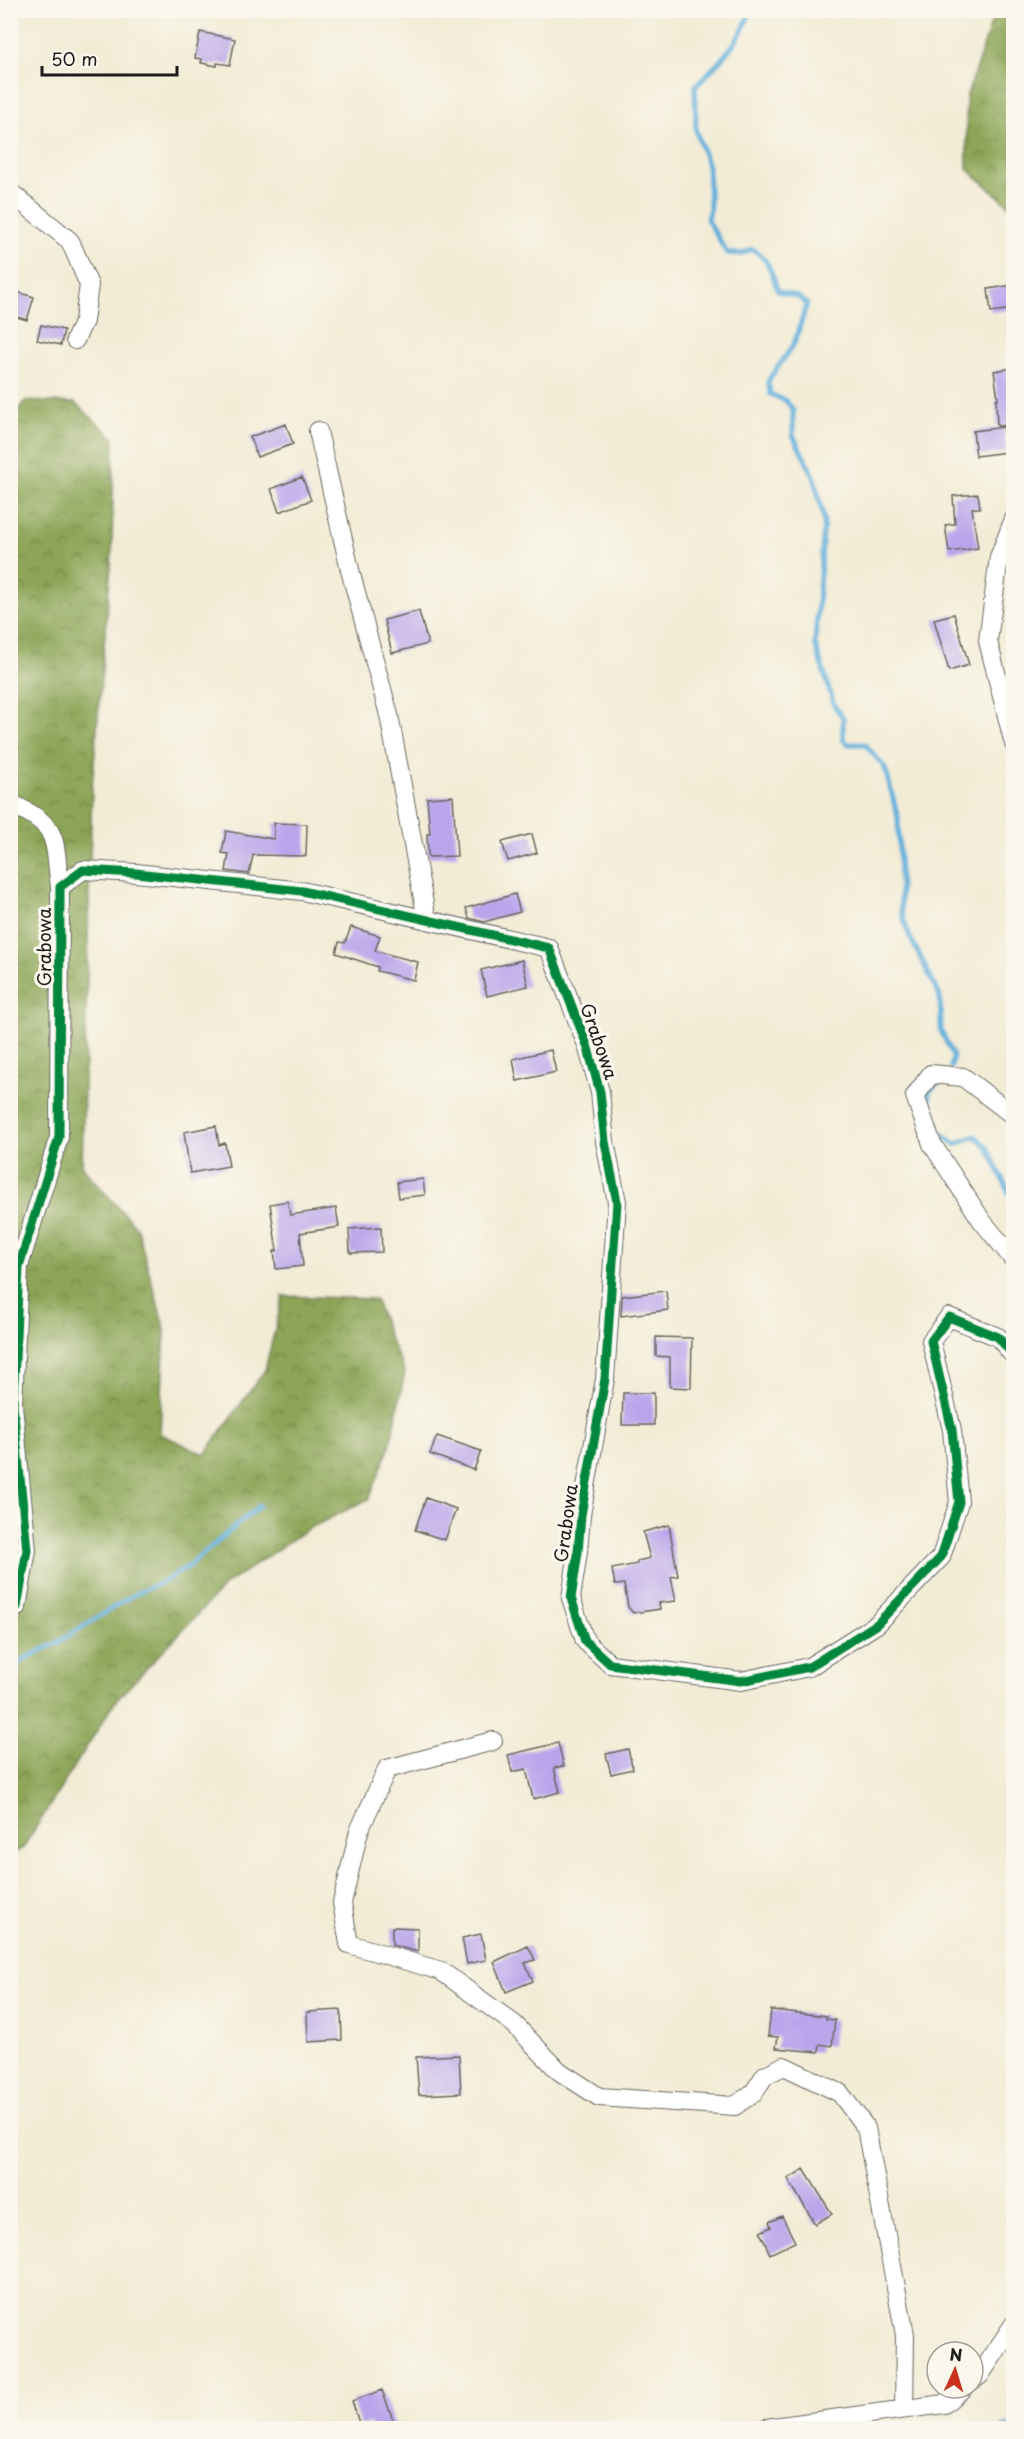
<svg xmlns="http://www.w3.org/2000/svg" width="1024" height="2439" font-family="'Playpen Sans',sans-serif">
	<defs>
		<pattern id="forest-crowns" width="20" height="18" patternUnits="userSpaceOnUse" patternTransform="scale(1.5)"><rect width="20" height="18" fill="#8ca557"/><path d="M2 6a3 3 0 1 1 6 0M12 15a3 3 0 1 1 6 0" fill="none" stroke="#728647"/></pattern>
	</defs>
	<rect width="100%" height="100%" fill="#fbf7ec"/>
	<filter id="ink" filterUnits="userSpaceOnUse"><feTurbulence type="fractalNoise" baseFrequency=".0167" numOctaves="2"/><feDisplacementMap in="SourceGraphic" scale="12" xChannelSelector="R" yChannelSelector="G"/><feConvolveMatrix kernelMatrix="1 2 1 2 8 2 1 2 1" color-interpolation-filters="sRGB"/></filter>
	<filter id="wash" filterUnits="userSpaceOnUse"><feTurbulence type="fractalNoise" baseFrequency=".008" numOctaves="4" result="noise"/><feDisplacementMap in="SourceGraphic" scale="24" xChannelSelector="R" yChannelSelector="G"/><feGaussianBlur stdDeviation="1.35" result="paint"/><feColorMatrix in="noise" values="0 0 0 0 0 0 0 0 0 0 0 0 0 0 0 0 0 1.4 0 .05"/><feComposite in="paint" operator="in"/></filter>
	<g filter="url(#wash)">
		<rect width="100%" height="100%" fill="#f2ecd6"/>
		<!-- forest -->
		<path fill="url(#forest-crowns)" stroke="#54603a" stroke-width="1.5" d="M 995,11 L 1013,11 L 1013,209 L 967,169 L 966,98 Z
			M 25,401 L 75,403 L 114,438 L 112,553 L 92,787 L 82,1167 L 137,1228 L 165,1330 L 160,1434 L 205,1454 L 265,1370 L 283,1296 L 375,1299 L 389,1337 L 405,1372 L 390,1446 L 369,1499 L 306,1530 L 225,1585 L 115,1702 L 23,1848 L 11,1855 L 10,419 Z"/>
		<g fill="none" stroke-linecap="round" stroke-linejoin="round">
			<!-- stream -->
			<path stroke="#61afdb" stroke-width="5" d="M 750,10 C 743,41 716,65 695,87 L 696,131 L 708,166 L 710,209 L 707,219 L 727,253 L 741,254 L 752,249 C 769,258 772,274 778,291 L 798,297 L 807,304 L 794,344 L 768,381 L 770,394 L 786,401 L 793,410 L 793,435 L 814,477 L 824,520 L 815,644 L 834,705 L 843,718 L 843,739 L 848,744 L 865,744 L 885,768 L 898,817 L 901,911 L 909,935 L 940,996 L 941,1031 L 953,1056 L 951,1067
				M 940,1081 L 929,1091 C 929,1116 933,1132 956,1144 L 975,1136 L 987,1147 L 1014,1203
				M 10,1670 L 24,1659 L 55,1644 L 138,1592 L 163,1582 L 190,1565 L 259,1506
				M 844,2428 L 905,2425 L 922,2428
				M 1003,2428 L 1014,2425"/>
		</g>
		<g id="blocks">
			<!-- building -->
			<path fill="#baa5eb" d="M 200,32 L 235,39 L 230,65 L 217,63 L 217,66 L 201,63 L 202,59 L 195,58 Z
				M 1014,285 L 1014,309 L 991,312 L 988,289 Z
				M 10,290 L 34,297 L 27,320 L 10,315 Z
				M 41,325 L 64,330 L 61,345 L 37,340 Z
				M 1014,368 L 1014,425 L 997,426 L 996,399 L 998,399 L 994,371 Z
				M 286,424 L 293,444 L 257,457 L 250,437 Z
				M 1004,427 L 1007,452 L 976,456 L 973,431 Z
				M 302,477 L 311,500 L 279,512 L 271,489 Z
				M 978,494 L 980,508 L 972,508 L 978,548 L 949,552 L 945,525 L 955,524 L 953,496 Z
				M 419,611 L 428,644 L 392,653 L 384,620 Z
				M 954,614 L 969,665 L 949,671 L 934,619 Z
				M 453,796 L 457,856 L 428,857 L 427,834 L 430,834 L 427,798 Z
				M 274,823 L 307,824 L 306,856 L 253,855 L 249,874 L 226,871 L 229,854 L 222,853 L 226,831 L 274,839 Z
				M 532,834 L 537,853 L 508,861 L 502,842 Z
				M 515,894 L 520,912 L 484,922 L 469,918 L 466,908 Z
				M 351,927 L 380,936 L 375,951 L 418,962 L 414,980 L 377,971 L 378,967 L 336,953 L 339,942 L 345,943 Z
				M 522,960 L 528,986 L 487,996 L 481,970 Z
				M 551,1050 L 556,1072 L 517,1081 L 513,1059 Z
				M 216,1126 L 219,1145 L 225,1143 L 229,1166 L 190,1173 L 184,1132 Z
				M 423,1179 L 425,1195 L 399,1198 L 397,1182 Z
				M 288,1201 L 290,1215 L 336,1208 L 339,1227 L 300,1233 L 303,1266 L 276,1269 L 274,1251 L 277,1251 L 270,1204 Z
				M 381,1227 L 382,1252 L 350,1253 L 349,1229 Z
				M 666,1291 L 668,1310 L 621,1316 L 622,1296 Z
				M 656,1337 L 692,1338 L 691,1388 L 670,1387 L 670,1357 L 656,1356 Z
				M 623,1393 L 654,1393 L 654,1425 L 622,1425 Z
				M 437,1436 L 481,1451 L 474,1470 L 430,1454 Z
				M 426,1498 L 456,1509 L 445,1540 L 415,1530 Z
				M 669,1525 L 678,1576 L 671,1577 L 676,1601 L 659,1603 L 660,1609 L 633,1613 L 628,1607 L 624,1584 L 615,1585 L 612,1569 L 637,1564 L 637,1561 L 650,1558 L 643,1532 Z
				M 558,1743 L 564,1766 L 554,1768 L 560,1792 L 533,1799 L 526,1769 L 512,1772 L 508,1755 Z
				M 628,1749 L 633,1769 L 611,1774 L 606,1754 Z
				M 392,1927 L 418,1928 L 418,1952 L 392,1945 Z
				M 481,1934 L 486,1960 L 467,1964 L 462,1938 Z
				M 528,1946 L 535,1960 L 525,1963 L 533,1981 L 506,1992 L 494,1962 Z
				M 341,2010 L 342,2040 L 308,2042 L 307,2012 Z
				M 771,2010 L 827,2016 L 826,2019 L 835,2020 L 832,2046 L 820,2044 L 819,2052 L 776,2048 L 778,2037 L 768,2036 Z
				M 459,2055 L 461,2093 L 419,2095 L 416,2057 Z
				M 804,2169 L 832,2214 L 815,2224 L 788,2179 Z
				M 782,2216 L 795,2242 L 770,2254 L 760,2232 L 771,2227 L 769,2222 Z
				M 382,2390 L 396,2428 L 372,2428 L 370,2423 L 360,2426 L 352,2401 Z"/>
		</g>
	</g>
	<g filter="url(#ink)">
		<use href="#blocks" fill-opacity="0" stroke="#67655d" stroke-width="1.5"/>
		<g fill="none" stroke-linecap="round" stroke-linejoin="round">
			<!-- minor casing -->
			<g stroke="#67655d" stroke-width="20">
				<path id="minor" d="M 10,192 L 70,241 L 89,285 L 84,321 L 75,340
					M 318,431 L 350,570 L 389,715 L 427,920
					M 1014,519 L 999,557 L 988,641 L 1014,744
					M 10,803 C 61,827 53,836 60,887
					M 1014,1116 L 963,1077 L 931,1074 L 915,1096 L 932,1144 L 982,1221 L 1014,1260
					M 10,1611 L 17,1607 L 27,1550 L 13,1405 L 19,1266 L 59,1137 L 60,887 L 83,870 L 136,873 L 302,891 L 549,948 L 587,1045 L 600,1092 L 605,1142 L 617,1202 L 605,1379 L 581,1515 L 578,1552 L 571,1598 L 585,1641 L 610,1664 L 741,1681 L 809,1667 L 877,1624 L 941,1557 L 959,1502 L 952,1430 L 931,1341 L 949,1317 L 998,1337 L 1014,1356
					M 493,1741 L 387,1769 L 359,1831 L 342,1903 L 349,1944 L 441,1971 L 514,2024 L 559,2071 L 599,2097 L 735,2106 L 754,2092 L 765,2075 L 784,2066 L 840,2093 L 866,2128 L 905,2335 L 904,2409
					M 973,2380 L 980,2375 L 1014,2324
					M 766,2428 L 944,2404 L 963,2388"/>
			</g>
			<!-- minor -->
			<use href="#minor" stroke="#fff" stroke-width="18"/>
			<!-- cycleway casing -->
			<g stroke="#fbf7ec" stroke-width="13">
				<path id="cycleway" d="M 10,1611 L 17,1607 L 27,1550 L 13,1405 L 19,1266 L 59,1137 L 60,887 L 83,870 L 136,873 L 302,891 L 549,948 L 587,1045 L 600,1092 L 605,1142 L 617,1202 L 605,1379 L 581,1515 L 578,1552 L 571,1598 L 585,1641 L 610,1664 L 741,1681 L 809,1667 L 877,1624 L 941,1557 L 959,1502 L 952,1430 L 931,1341 L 949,1317 L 998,1337 L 1014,1356"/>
			</g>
			<!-- cycleway -->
			<use href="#cycleway" stroke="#00873e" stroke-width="9"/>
		</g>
	</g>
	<g text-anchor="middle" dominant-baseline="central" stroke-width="6" stroke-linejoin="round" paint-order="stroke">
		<!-- street labels -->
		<g font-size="18" fill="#1c1c1c" stroke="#fbf7ec">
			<text transform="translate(43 947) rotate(-90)">Grabowa</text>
			<text transform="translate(600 1041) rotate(71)">Grabowa</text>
			<text transform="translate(565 1523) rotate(-82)">Grabowa</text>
		</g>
	</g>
	<!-- margin -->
	<rect width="1024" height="2439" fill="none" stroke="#fbf7ec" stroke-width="36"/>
	<!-- north arrow -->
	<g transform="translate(955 2370) rotate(4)"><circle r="28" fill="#fbf7ec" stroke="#a29f99" stroke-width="1.5"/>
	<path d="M0-4.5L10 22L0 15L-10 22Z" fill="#c8321e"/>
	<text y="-9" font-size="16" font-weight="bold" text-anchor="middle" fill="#1c1c1c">N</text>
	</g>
	<!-- scale -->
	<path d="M42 66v9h135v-9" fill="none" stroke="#1c1c1c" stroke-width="3"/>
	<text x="51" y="66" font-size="18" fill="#1c1c1c" stroke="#fbf7ec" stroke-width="4.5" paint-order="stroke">50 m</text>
</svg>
